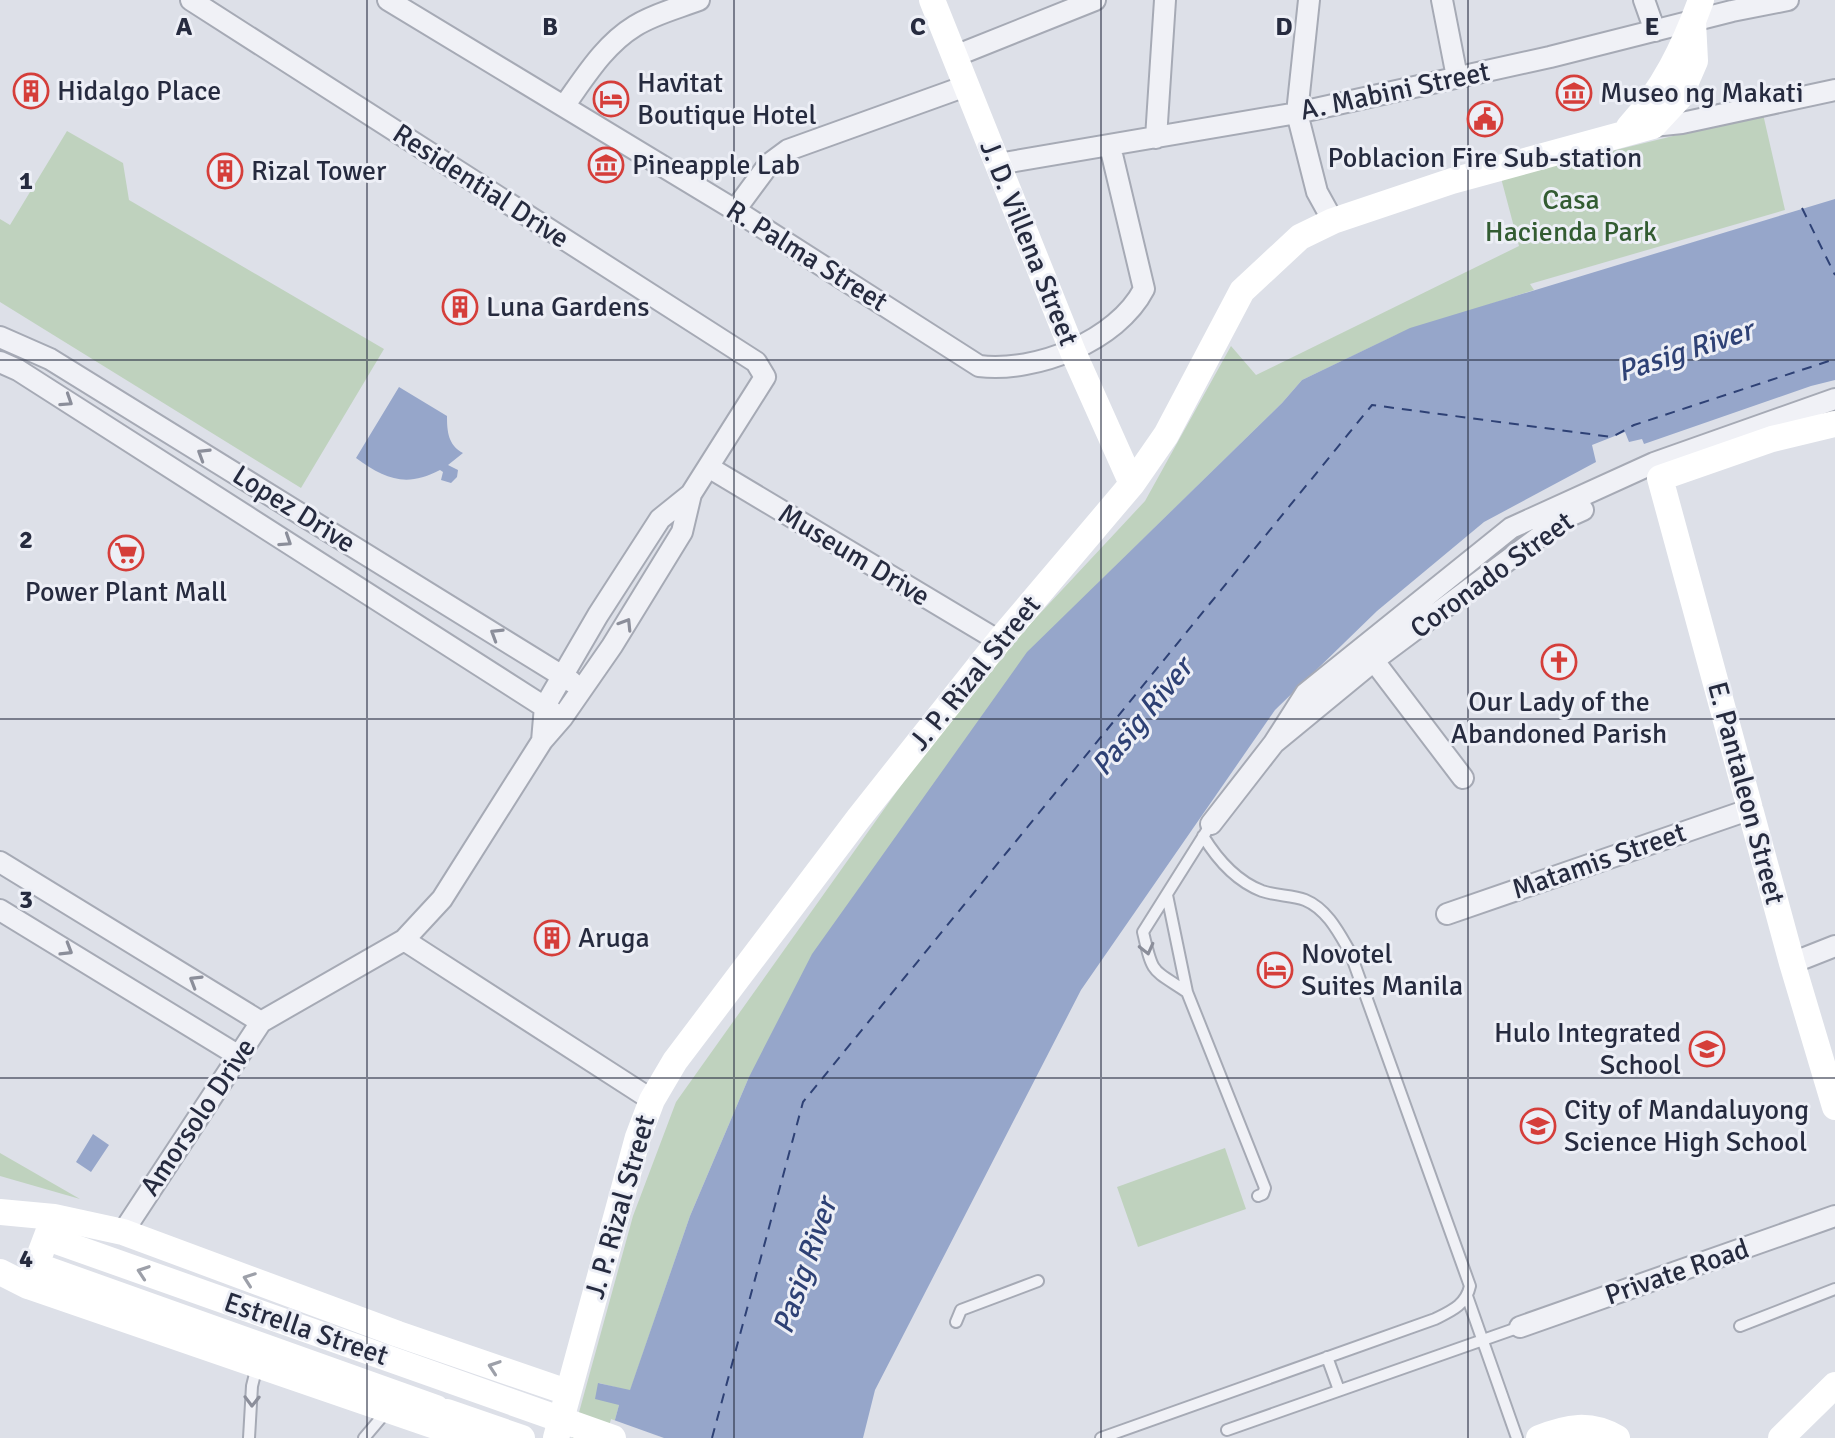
<svg xmlns="http://www.w3.org/2000/svg" width="1835" height="1438" font-family="Signika,sans-serif">
	<rect width="100%" height="100%" fill="#dde0e8"/>
	<!-- green -->
	<path fill="#bfd2be" d="M 1763,114 L 1785,210 L 1530,284 L 1534,290 L 1396,335 L 1302,380 L 1282,403 L 1098,583 L 749,1077 L 690,1216 L 630,1391 L 599,1383 L 619,1405 L 610,1438 L 572,1438 L 633,1216 L 676,1102 L 907,777 L 1006,650 L 1145,501 L 1231,346 L 1256,375 L 1519,246 L 1501,178 Z
		M 67,131 L 123,163 L 129,200 L 384,349 L 301,488 L 0,302 L 0,219 L 10,225 Z
		M 1225,1148 L 1246,1209 L 1138,1247 L 1117,1187 Z
		M 0,1153 L 80,1199 L 0,1176 Z"/>
	<!-- water -->
	<path fill="#96a6ca" d="M 1835,199 L 1835,380 L 1811,386 L 1644,444 L 1642,439 L 1629,442 L 1625,432 L 1592,445 L 1596,462 L 1484,522 L 1377,611 L 1275,710 L 1081,990 L 875,1390 L 863,1438 L 610,1438 L 619,1405 L 595,1399 L 598,1383 L 630,1390 L 690,1216 L 749,1077 L 812,954 L 1027,652 L 1282,403 L 1302,380 L 1410,328 Z
		M 399,387 L 447,416 C 447,431 448,445 463,453 L 448,465 L 458,470 L 457,477 L 451,483 L 441,480 L 443,472 L 440,470 C 406,488 385,479 356,458 Z
		M 93,1134 L 109,1145 L 91,1172 L 76,1162 Z"/>
	<!-- pier -->
	<path fill="#dde0e8" d="M 611,1419 L 664,1438 L 606,1438 Z"/>
	<g fill="none" stroke-linecap="round" stroke-linejoin="round">
		<!-- ferry -->
		<path stroke="#2e4175" stroke-width="2" stroke-dasharray="10 8" stroke-linecap="butt" d="M 1802,208 L 1835,275
			M 712,1438 L 803,1102 L 1372,405 L 1612,437 L 1634,425 L 1835,359"/>
		<!-- lane casing -->
		<g stroke="#a6aab5" stroke-width="14">
			<path id="lane" d="M 1167,895 L 1187,992 L 1265,1188 L 1263,1194 L 1258,1196
				M 1187,992 C 1151,968 1153,975 1143,932 L 1206,832
				M 1467,1296 L 1517,1438
				M 956,1322 L 961,1310 L 1038,1281
				M 1740,1326 L 1835,1289
				M 1327,1357 L 1339,1390
				M 1227,1430 L 1520,1327
				M 249,1438 L 252,1386 L 257,1366
				M 364,1438 L 386,1412
				M 1101,1438 L 1435,1319 C 1451,1311 1466,1305 1470,1286 L 1350,952 C 1339,933 1327,909 1305,900 C 1292,895 1276,896 1262,891 C 1236,881 1217,859 1203,836"/>
		</g>
		<!-- street casing -->
		<g stroke="#a6aab5" stroke-width="24">
			<path id="street" d="M 191,0 L 756,362 L 765,377 L 691,494 L 660,519 L 598,615 L 545,706 L 542,741
				M 388,0 L 735,210 L 979,366 C 1036,373 1117,341 1144,289 L 1110,146
				M 1309,0 L 1297,113 L 1317,192 L 1333,221
				M 1442,0 L 1457,77
				M 1644,0 L 1655,31
				M 955,56 L 1095,0
				M 564,106 C 585,77 604,45 635,26 C 654,14 678,8 699,0
				M 1653,126 L 1682,123 L 1835,90
				M 1156,138 L 1165,0
				M 998,164 L 1297,113 L 1550,57 L 1732,11 L 1788,0
				M 735,210 L 769,164 L 788,150 L 966,86
				M 0,337 L 50,359 L 572,682
				M 0,362 L 18,370 L 554,713
				M 710,468 L 999,641
				M 1374,661 L 1463,778
				M 1274,743 L 1306,693 L 1511,528 L 1654,463 L 1835,399
				M 1211,824 L 1274,743 L 1381,655 L 1563,519 L 1583,510
				M 0,862 L 261,1022
				M 0,910 L 239,1056
				M 1447,914 L 1751,809
				M 404,940 L 652,1100
				M 1792,963 L 1835,946
				M 123,1232 L 261,1022 L 404,940 L 442,899 L 542,741 L 562,718 L 612,646 L 682,532 L 691,494
				M 1520,1327 L 1835,1216"/>
		</g>
		<!-- lane -->
		<use href="#lane" stroke="#f0f1f6" stroke-width="10"/>
		<!-- street -->
		<use href="#street" stroke="#f0f1f6" stroke-width="20"/>
		<!-- secondary -->
		<path stroke="#fff" stroke-width="26" d="M 932,0 L 1073,352 L 1132,484
			M 1629,127 C 1663,90 1684,47 1701,0
			M 1835,424 L 1772,439 L 1660,478 L 1792,963 L 1835,1107
			M 0,1212 L 54,1217 L 123,1232 L 398,1334 L 567,1392
			M 0,1272 L 28,1286 L 470,1438
			M 28,1286 L 54,1217
			M 447,1412 L 522,1438
			M 556,1438 L 638,1137 L 652,1100 L 675,1061 L 858,819 L 999,641 L 1132,484 L 1166,435 L 1242,291 L 1300,237 L 1333,221 L 1452,181 L 1653,126 L 1679,98 L 1695,61 L 1693,22
			M 1539,1438 C 1567,1427 1590,1422 1617,1438
			M 1781,1438 L 1835,1385"/>
		<!-- secondary-bridge -->
		<path stroke="#fff" stroke-width="26" d="M 59,1242 L 613,1438
			M 49,1270 L 436,1408"/>
	</g>
	<!-- one-way arrows -->
	<defs><path id="oneway-chevron" d="M-2-3.5L2.5 0L-2 3.5" fill="none" stroke-width="1.6" stroke-linecap="round" stroke-linejoin="round" transform="scale(2)"/></defs>
	<g stroke="#8b8e9a">
		<use href="#oneway-chevron" transform="translate(67 401) rotate(33)"/>
		<use href="#oneway-chevron" transform="translate(203 454) rotate(-148)"/>
		<use href="#oneway-chevron" transform="translate(286 541) rotate(33)"/>
		<use href="#oneway-chevron" transform="translate(626 624) rotate(-58)"/>
		<use href="#oneway-chevron" transform="translate(496 634) rotate(-148)"/>
		<use href="#oneway-chevron" transform="translate(1147 949) rotate(76)"/>
		<use href="#oneway-chevron" transform="translate(67 950) rotate(31)"/>
		<use href="#oneway-chevron" transform="translate(195 981) rotate(-149)"/>
		<use href="#oneway-chevron" transform="translate(252 1401) rotate(91)"/>
	</g>
	<g stroke="#9da0a9">
		<use href="#oneway-chevron" transform="translate(143 1272) rotate(-161)"/>
		<use href="#oneway-chevron" transform="translate(249 1279) rotate(-160)"/>
		<use href="#oneway-chevron" transform="translate(494 1367) rotate(-161)"/>
	</g>
	<!-- grid -->
	<path fill="none" stroke="#262b3f" stroke-width="2" stroke-opacity="0.55" d="M 367,0 L 367,1438M 734,0 L 734,1438M 1101,0 L 1101,1438M 1468,0 L 1468,1438M 0,360 L 1835,360M 0,719 L 1835,719M 0,1078 L 1835,1078"/>
	<!-- icons -->
	<defs>
		<g id="building-ring" transform="scale(1.8)"><circle r="9.5" fill="#edeff6" stroke="#d53e3a" stroke-width="1.5"/><path d="M-4-6H4V6H1V3H-1V6H-4ZM-2.5-4.3h1.7v1.8h-1.7ZM.8-4.3h1.7v1.8H.8ZM-2.5-1h1.7V.8h-1.7ZM.8-1h1.7V.8H.8Z" fill="#d53e3a"/></g>
		<g id="museum-ring" transform="scale(1.8)"><circle r="9.5" fill="#edeff6" stroke="#d53e3a" stroke-width="1.5"/><path d="M0-6L6-3V-2H-6V-3ZM-5-1h2V3h-2ZM-1-1h2V3h-2ZM3-1h2V3H3ZM-6 4H6V6H-6Z" fill="#d53e3a"/></g>
		<g id="hotel-ring" transform="scale(1.8)"><circle r="9.5" fill="#edeff6" stroke="#d53e3a" stroke-width="1.5"/><path d="M-6-4.5h1.5V1H6V5H4.5V3h-9V5H-6ZM-4 0a1.8 1.8 0 1 1 3.6 0ZM.5 0V-2.5h3Q6-2.5 6 0Z" fill="#d53e3a"/></g>
		<g id="civic-ring" transform="scale(1.8)"><circle r="9.5" fill="#edeff6" stroke="#d53e3a" stroke-width="1.5"/><path d="M-.6-6.5H3V-4.5H.6V-3L4-1V1h2V6H-6V1h2V-1L-.6-3ZM-1.2 2.5V6h2.4V2.5Z" fill="#d53e3a"/></g>
		<g id="supermarket-ring" transform="scale(1.8)"><circle r="9.5" fill="#edeff6" stroke="#d53e3a" stroke-width="1.5"/><path d="M-6-5.5h2.5l.6 2H6L4.5 2H-2.5L-4.4-4H-6ZM-1.5 3.2a1.3 1.3 0 1 0 .1 0ZM3 3.2a1.3 1.3 0 1 0 .1 0Z" fill="#d53e3a"/></g>
		<g id="church-ring" transform="scale(1.8)"><circle r="9.5" fill="#edeff6" stroke="#d53e3a" stroke-width="1.5"/><path d="M-1.2-6h2.4v3.5h3.3v2.4h-3.3V6h-2.4V-.1h-3.3v-2.4h3.3Z" fill="#d53e3a"/></g>
		<g id="school-ring" transform="scale(1.8)"><circle r="9.5" fill="#edeff6" stroke="#d53e3a" stroke-width="1.5"/><path d="M0-5L7-2L0 1L-7-2ZM-4 1L0 2.5L4 1V4Q0 6-4 4Z" fill="#d53e3a"/></g>
	</defs>
	<g fill-rule="evenodd">
		<use href="#building-ring" x="31" y="91"/>
		<use href="#museum-ring" x="1574" y="93"/>
		<use href="#hotel-ring" x="611" y="99"/>
		<use href="#civic-ring" x="1485" y="119"/>
		<use href="#museum-ring" x="606" y="165"/>
		<use href="#building-ring" x="225" y="171"/>
		<use href="#building-ring" x="460" y="307"/>
		<use href="#supermarket-ring" x="126" y="553"/>
		<use href="#church-ring" x="1559" y="662"/>
		<use href="#building-ring" x="552" y="938"/>
		<use href="#hotel-ring" x="1275" y="970"/>
		<use href="#school-ring" x="1707" y="1049"/>
		<use href="#school-ring" x="1538" y="1126"/>
	</g>
	<g text-anchor="middle" dominant-baseline="central" stroke-width="6" stroke-linejoin="round" paint-order="stroke">
		<!-- poi labels -->
		<g font-size="28" fill="#262b3f" stroke="#edeff6" text-anchor="start">
			<text x="637" y="83">Havitat<tspan x="637" dy="32">Boutique Hotel</tspan></text>
			<text x="57" y="91">Hidalgo Place</text>
			<text x="1600" y="93">Museo ng Makati</text>
			<text x="1485" y="158" text-anchor="middle">Poblacion Fire Sub-station</text>
			<text x="632" y="165">Pineapple Lab</text>
			<text x="251" y="171">Rizal Tower</text>
			<text x="486" y="307">Luna Gardens</text>
			<text x="126" y="592" text-anchor="middle">Power Plant Mall</text>
			<text x="1559" y="702" text-anchor="middle">Our Lady of the<tspan x="1559" dy="32">Abandoned Parish</tspan></text>
			<text x="578" y="938">Aruga</text>
			<text x="1301" y="954">Novotel<tspan x="1301" dy="32">Suites Manila</tspan></text>
			<text x="1681" y="1033" text-anchor="end">Hulo Integrated<tspan x="1681" dy="32">School</tspan></text>
			<text x="1564" y="1110">City of Mandaluyong<tspan x="1564" dy="32">Science High School</tspan></text>
		</g>
		<!-- street labels -->
		<g font-size="28" fill="#262b3f" stroke="#edeff6">
			<text transform="translate(1395 91) rotate(-12)">A. Mabini Street</text>
			<text transform="translate(481 186) rotate(33)">Residential Drive</text>
			<text transform="translate(1029 243) rotate(68)">J. D. Villena Street</text>
			<text transform="translate(807 256) rotate(32)">R. Palma Street</text>
			<text transform="translate(294 509) rotate(32)">Lopez Drive</text>
			<text transform="translate(854 555) rotate(31)">Museum Drive</text>
			<text transform="translate(1492 575) rotate(-36)">Coronado Street</text>
			<text transform="translate(975 673) rotate(-51)">J. P. Rizal Street</text>
			<text transform="translate(1746 793) rotate(75)">E. Pantaleon Street</text>
			<text transform="translate(1599 861) rotate(-19)">Matamis Street</text>
			<text transform="translate(198 1117) rotate(-56)">Amorsolo Drive</text>
			<text transform="translate(620 1207) rotate(-74)">J. P. Rizal Street</text>
			<text transform="translate(1677 1272) rotate(-19)">Private Road</text>
			<text transform="translate(306 1329) rotate(19)">Estrella Street</text>
		</g>
		<!-- park labels -->
		<g font-size="28" fill="#335c32" stroke="#edeff6">
			<text x="1571" y="200">Casa<tspan x="1571" dy="32">Hacienda Park</tspan></text>
		</g>
		<!-- water labels -->
		<g font-size="30" font-style="italic" fill="#2e4175" stroke="#edeff6">
			<text transform="translate(1685 351) rotate(-18)">Pasig River</text>
			<text transform="translate(1142 717) rotate(-51)">Pasig River</text>
			<text transform="translate(805 1266) rotate(-71)">Pasig River</text>
		</g>
	</g>
	<g font-size="26" text-anchor="middle" font-weight="bold" fill="#262b3f" stroke="#edeff6" stroke-width="6" stroke-linejoin="round" paint-order="stroke">
		<text x="184" y="35">A</text>
		<text x="550" y="35">B</text>
		<text x="918" y="35">C</text>
		<text x="1284" y="35">D</text>
		<text x="1652" y="35">E</text>
		<text x="26" y="189">1</text>
		<text x="26" y="548">2</text>
		<text x="26" y="908">3</text>
		<text x="26" y="1267">4</text>
	</g>
</svg>
